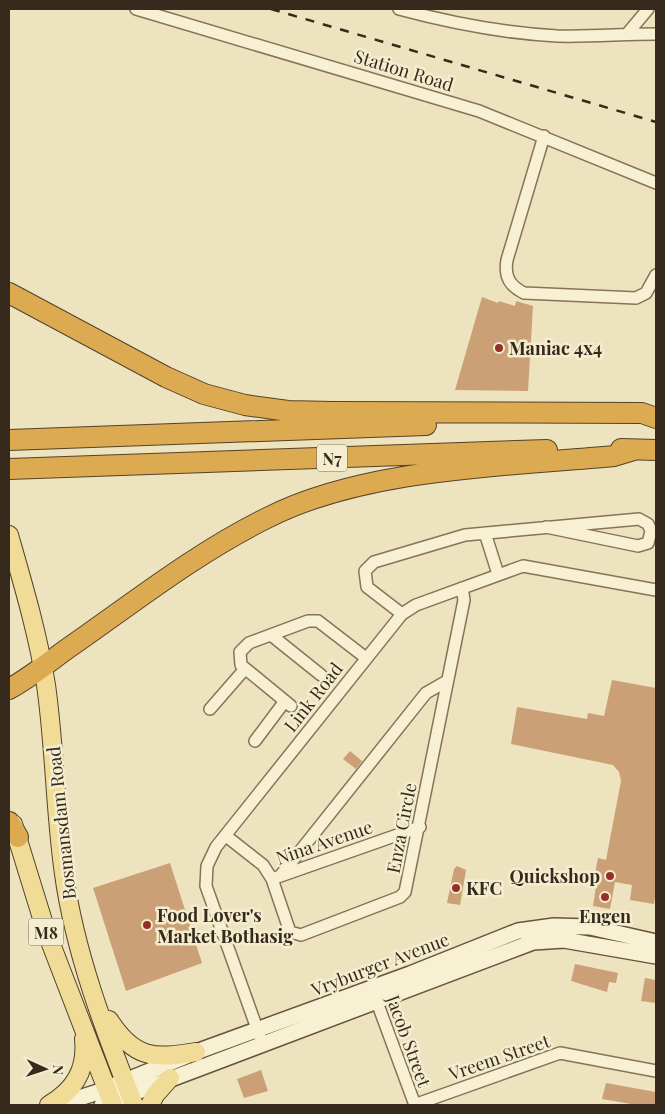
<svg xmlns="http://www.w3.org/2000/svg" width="665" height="1114" font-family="'Playfair Display',serif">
	<rect width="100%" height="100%" fill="#ede3bf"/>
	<!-- building -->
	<path fill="#cba076" d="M 482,297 L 498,303 L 499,301 L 515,306 L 516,301 L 533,306 L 528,391 L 455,390 Z
		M 612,680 L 656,688 L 656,890 L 654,904 L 630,900 L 632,885 L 615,882 L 610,909 L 593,906 L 597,880 L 594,879 L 598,858 L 606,860 L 621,781 L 619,772 L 613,765 L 511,744 L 517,707 L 587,719 L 588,713 L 604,716 Z
		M 350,751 L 362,761 L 356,769 L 343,759 Z
		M 170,863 L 202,963 L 126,991 L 93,888 Z
		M 457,866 L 466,870 L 460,905 L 447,903 L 454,869 Z
		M 575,964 L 618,973 L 616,983 L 609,982 L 607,992 L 571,981 Z
		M 645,978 L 656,980 L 656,1003 L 641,1001 Z
		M 261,1070 L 268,1091 L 244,1098 L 237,1079 Z
		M 606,1083 L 656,1092 L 656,1105 L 637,1105 L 602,1099 Z"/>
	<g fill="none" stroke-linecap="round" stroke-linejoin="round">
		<!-- street casing -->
		<g stroke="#857458" stroke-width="14">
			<path id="street" d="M 136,9 L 479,111 L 656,183
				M 399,9 C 451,23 503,33 557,36 C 590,37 623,34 656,34
				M 627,34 L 648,9
				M 544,136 L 507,260 C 504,277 510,286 524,293 L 636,298 L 646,293 L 656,275
				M 485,533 L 498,574
				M 402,614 L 367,587 L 365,571 L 374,562 L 465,535 L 639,519 L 648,524 L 651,531 L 648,543 L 638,546 L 546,527
				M 271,635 L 321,675
				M 291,706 L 241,665 L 240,652 L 249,643 L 308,621 L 318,621 L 366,658
				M 210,709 L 244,670
				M 255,741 L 285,701
				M 226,836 L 263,865 L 272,879 L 420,827
				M 281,875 L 426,693 L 447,681
				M 272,879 L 290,932 L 301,935 L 400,897 L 405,892 L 464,600 L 462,588
				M 374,994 L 415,1105
				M 260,1037 L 206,886 L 207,866 L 216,847 L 402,614 L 416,605 L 523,566 L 656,590
				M 414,1105 L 560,1053 L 656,1071"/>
		</g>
		<!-- secondary casing -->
		<g stroke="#67553b" stroke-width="18">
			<path id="secondary" d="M 57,1105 L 98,1092 L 196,1052 L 410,974 L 518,931 L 554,926 L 590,927 L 656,942
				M 102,1105 L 533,942 L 564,940 L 656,956"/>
		</g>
		<!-- primary casing -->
		<g stroke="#53422c" stroke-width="20">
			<path id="primary" d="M 9,535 C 23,584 38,634 46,685 C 55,748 55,811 64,874 C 75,954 105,1031 134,1105
				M 13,824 L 46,931 L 113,1105
				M 109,1020 C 134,1059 154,1059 196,1052
				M 49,1105 C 75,1090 87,1069 84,1039
				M 150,1105 L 155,1095 L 170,1078"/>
		</g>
		<!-- highway casing -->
		<g stroke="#53422c" stroke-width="22">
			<path id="highway" d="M 9,293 L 166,377 L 204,394 L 245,405 L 288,411 L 332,412 L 642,413 L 656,418
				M 9,440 L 426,425
				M 621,449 L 656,450
				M 9,469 L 547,450
				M 9,689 C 33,676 52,659 74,644 C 137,600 198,552 267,518 C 364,468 506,466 614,456 L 634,450
				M 9,822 L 18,837"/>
		</g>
		<!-- street -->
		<use href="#street" stroke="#f8f0d2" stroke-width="11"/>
		<!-- secondary -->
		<use href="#secondary" stroke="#f8f0d2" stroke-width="15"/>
		<!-- primary -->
		<use href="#primary" stroke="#f0dc97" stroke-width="18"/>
		<!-- highway -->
		<use href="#highway" stroke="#dcaa50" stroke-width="20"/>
		<!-- rail -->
		<path stroke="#352a1c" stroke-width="2.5" stroke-dasharray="9 9" stroke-linecap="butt" d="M 271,9 L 656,122"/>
	</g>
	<!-- markers -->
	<g fill="#933129" stroke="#f4edcf" stroke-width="2">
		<circle cx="499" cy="348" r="5"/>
		<circle cx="610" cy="876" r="5"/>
		<circle cx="456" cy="888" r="5"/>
		<circle cx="605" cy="897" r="5"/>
		<circle cx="147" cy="925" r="5"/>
	</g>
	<g text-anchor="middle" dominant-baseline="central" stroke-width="5" stroke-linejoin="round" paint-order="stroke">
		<!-- shield labels -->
		<g fill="#f4edcf" stroke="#6e6452" stroke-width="1">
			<rect x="317" y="444.5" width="30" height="27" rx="4"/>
			<rect x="28.5" y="918.5" width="35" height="27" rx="4"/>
		</g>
		<g font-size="16" font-weight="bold" fill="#352a1c">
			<text x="332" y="458">N7</text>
			<text x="46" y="932">M8</text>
		</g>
		<!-- street labels -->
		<g font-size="18" fill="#352a1c" stroke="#f4edcf">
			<text transform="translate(404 70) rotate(17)">Station Road</text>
			<text transform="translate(313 697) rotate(-52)">Link Road</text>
			<text transform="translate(61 823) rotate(-96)">Bosmansdam Road</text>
			<text transform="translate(401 828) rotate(-79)">Enza Circle</text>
			<text transform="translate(324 842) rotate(-19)">Nina Avenue</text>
			<text transform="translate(380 964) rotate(-21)">Vryburger Avenue</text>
			<text transform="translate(409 1041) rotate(70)">Jacob Street</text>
			<text transform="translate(499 1057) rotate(-19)">Vreem Street</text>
		</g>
		<!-- poi labels -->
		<g font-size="18" font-weight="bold" fill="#352a1c" stroke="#f4edcf" text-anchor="start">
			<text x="509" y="348">Maniac 4x4</text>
			<text x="600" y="876" text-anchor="end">Quickshop</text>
			<text x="466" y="888">KFC</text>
			<text x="157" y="915">Food Lover's<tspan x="157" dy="21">Market Bothasig</tspan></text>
			<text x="605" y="916" text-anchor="middle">Engen</text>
		</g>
	</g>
	<!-- border -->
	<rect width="665" height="1114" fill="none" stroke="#352a1c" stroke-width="20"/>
	<!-- north arrow -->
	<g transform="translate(45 1069) rotate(93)" stroke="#f4edcf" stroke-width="4" paint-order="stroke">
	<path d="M0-4L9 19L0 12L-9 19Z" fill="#352a1c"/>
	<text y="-8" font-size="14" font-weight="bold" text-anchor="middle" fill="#352a1c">N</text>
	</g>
</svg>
